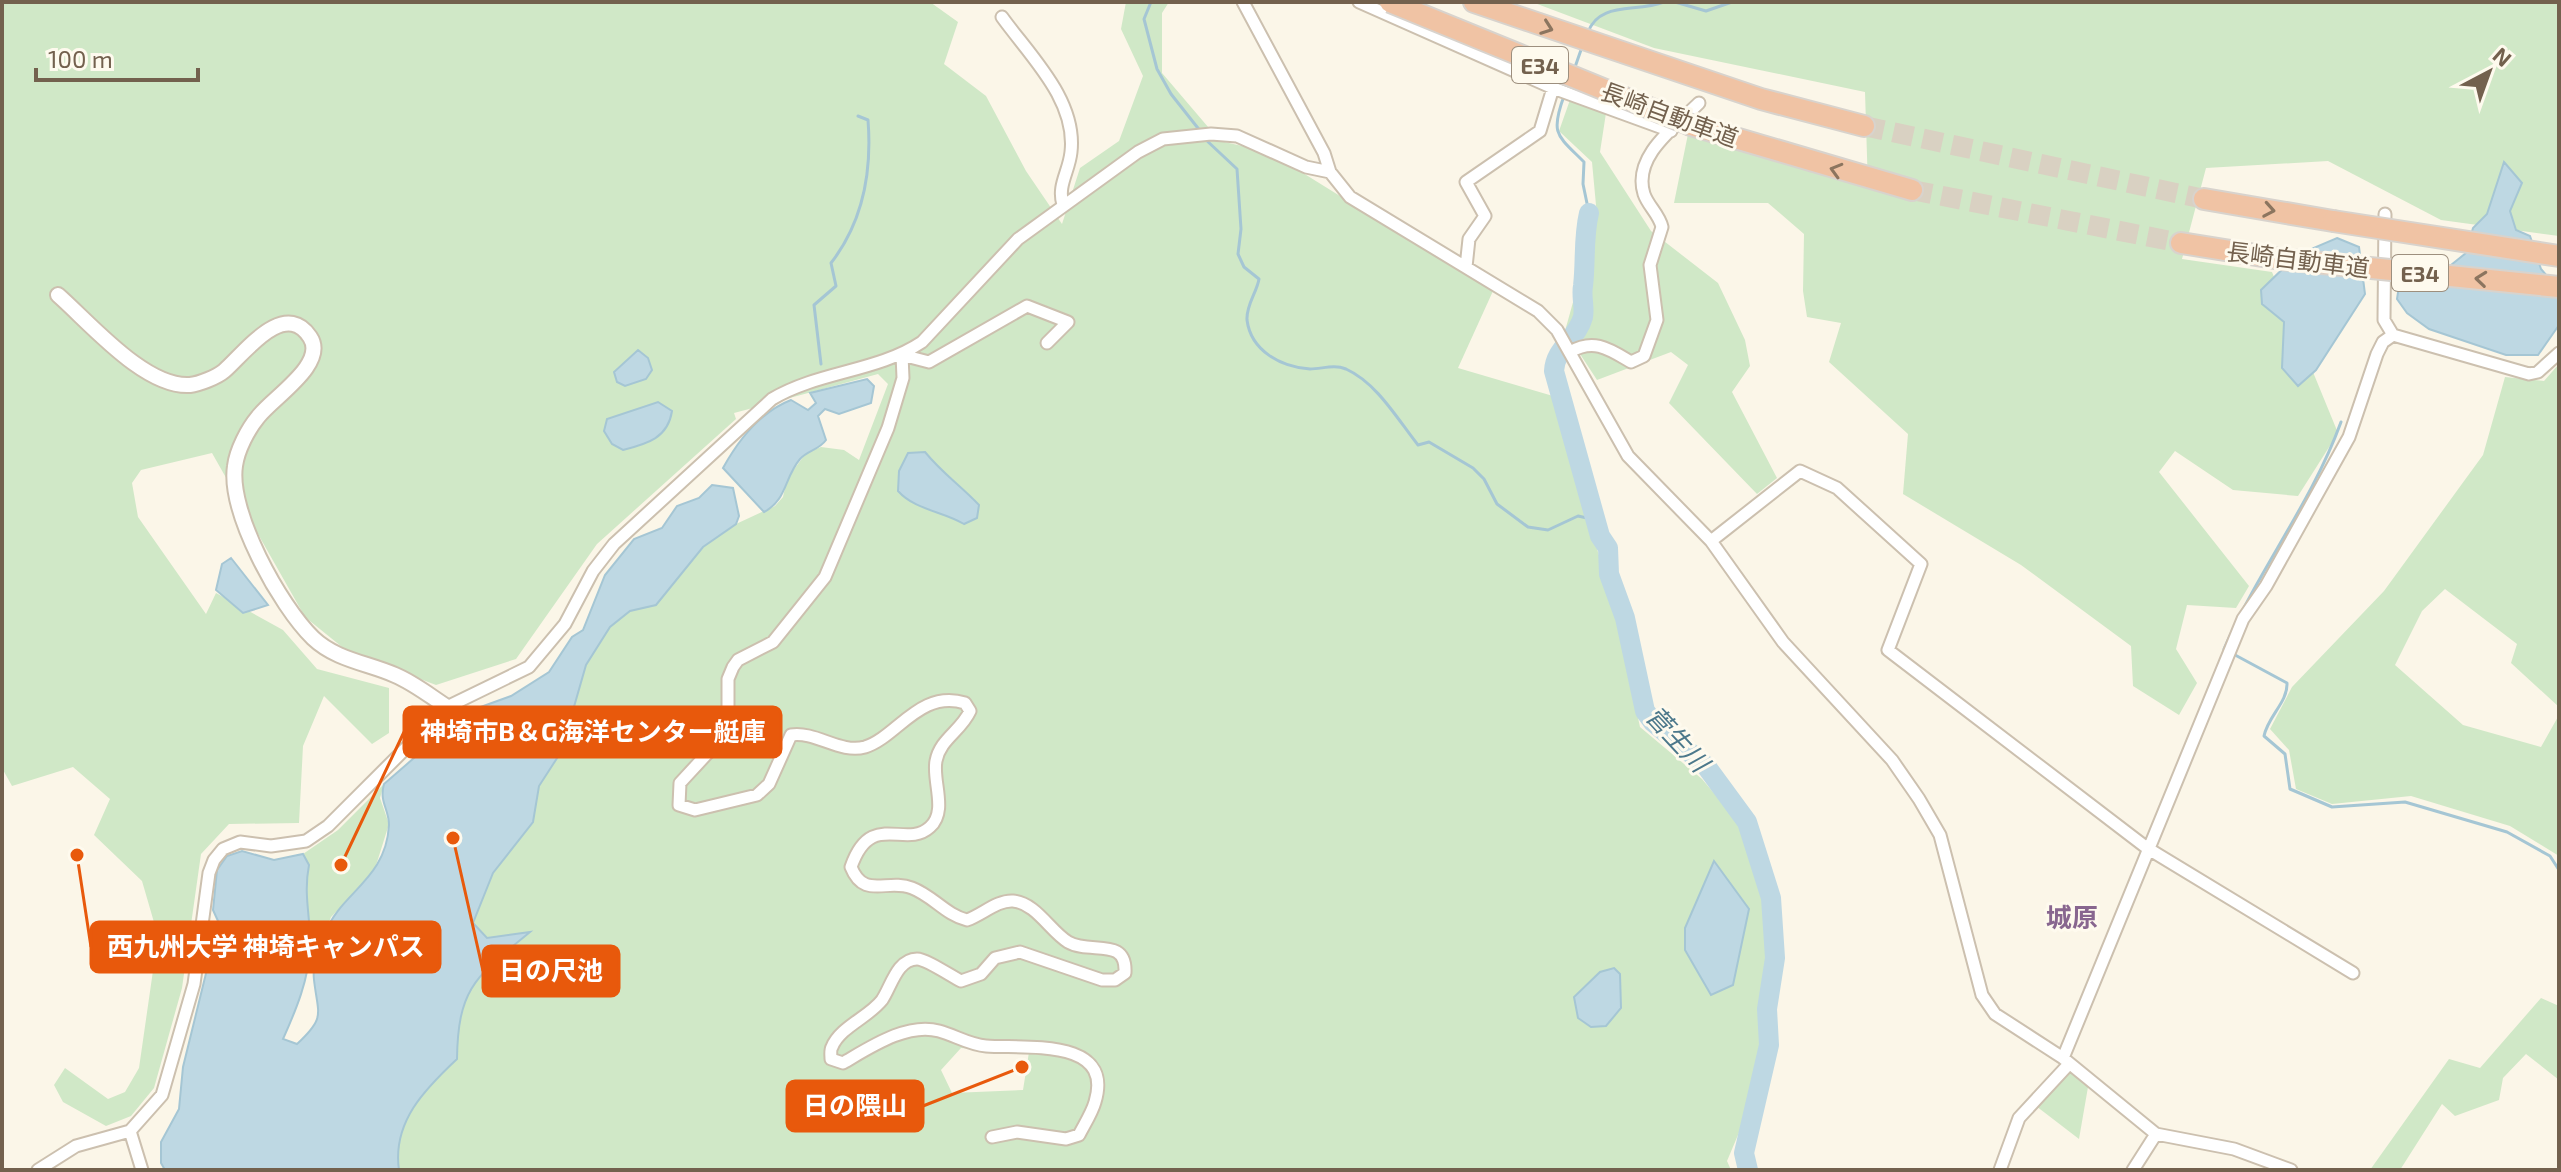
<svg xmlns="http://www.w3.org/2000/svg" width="2561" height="1172" font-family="'Exo 2','Noto Sans JP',sans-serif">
	<rect width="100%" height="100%" fill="#fbf6e8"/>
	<!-- green -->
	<path fill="#d0e8c7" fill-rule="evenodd" d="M 2,2 L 930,2 L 958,22 L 944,64 L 986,96 L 1026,171 L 1062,224 L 1080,168 L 1119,141 L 1143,76 L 1121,29 L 1126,2 L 1169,2 L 1162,13 L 1162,73 L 1220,141 L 1269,152 L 1493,291 L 1458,368 L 1553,396 L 1615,611 L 1640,727 L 1702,779 L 1739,823 L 1768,913 L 1757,1090 L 1727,1161 L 1731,1170 L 399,1170 C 392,1122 424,1089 457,1059 C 458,987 476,976 528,933 L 487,938 L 473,923 L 493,873 L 533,822 L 539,786 L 561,752 L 586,665 L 610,627 L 630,611 L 656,605 L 703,547 L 736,524 L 775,506 L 783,497 L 787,479 L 806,453 L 821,447 L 844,450 L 859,460 L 888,384 L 878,374 L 734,413 L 736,419 L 597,544 L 516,659 L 436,685 L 347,651 L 305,617 L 212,453 L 141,470 L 132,483 L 138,517 L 206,614 L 216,593 L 283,630 L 317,669 L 389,688 L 389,733 L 372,744 L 324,696 L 303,746 L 299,823 L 229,824 L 201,854 L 182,988 L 154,1088 L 131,1116 L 106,1126 L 63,1102 L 54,1085 L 65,1068 L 108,1099 L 125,1092 L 139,1068 L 158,936 L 142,881 L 94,835 L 110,799 L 73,767 L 12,786 L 2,768 ZM 961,1048 L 1029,1052 L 1023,1090 L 952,1093 L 941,1070 Z
		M 1532,2 L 2559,2 L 2559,236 L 2441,220 L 2328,161 L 2206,168 L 2182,259 L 2272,272 L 2338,433 L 2298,496 L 2233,490 L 2175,451 L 2159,472 L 2249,586 L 2236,608 L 2187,605 L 2176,649 L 2197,683 L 2179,715 L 2133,686 L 2131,646 L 2021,565 L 1903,494 L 1908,434 L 1829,362 L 1841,323 L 1807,317 L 1803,291 L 1804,234 L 1768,203 L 1674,203 L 1688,134 L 1868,188 L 1865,92 L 1654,48 Z
		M 1571,97 L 1606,113 L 1600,152 L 1651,231 L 1718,283 L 1745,340 L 1750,366 L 1732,392 L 1777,478 L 1757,494 L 1669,403 L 1688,365 L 1671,352 L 1597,380 L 1565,331 L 1597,216 L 1592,162 L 1559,131 Z
		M 2559,364 L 2559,707 L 2511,663 L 2517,644 L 2445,589 L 2422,611 L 2395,665 L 2463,725 L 2541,747 L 2559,715 L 2559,856 L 2510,826 L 2411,796 L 2332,804 L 2296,789 L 2289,750 L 2270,729 L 2292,687 L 2384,591 L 2483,455 L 2505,377 L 2544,381 Z
		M 384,784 L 380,798 L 389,824 L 373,875 L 331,917 L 315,958 C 302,931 303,894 309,865 L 303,854 L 338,830 Z
		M 2541,998 L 2559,1006 L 2559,1080 L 2526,1054 L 2503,1078 L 2499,1100 L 2455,1116 L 2442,1104 L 2400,1170 L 2370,1170 L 2449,1059 L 2480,1068 Z
		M 2069,1070 L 2088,1087 L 2079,1139 L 2036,1106 Z"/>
	<!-- water -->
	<path fill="#bed8e3" stroke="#a5c6d4" stroke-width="2" d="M 2504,162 L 2522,183 L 2510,211 L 2516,230 L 2530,236 L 2541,269 L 2559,290 L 2559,325 L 2538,355 L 2506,355 L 2429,329 L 2407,313 L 2397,299 L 2400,279 L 2446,269 L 2466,253 L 2473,228 L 2487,214 Z
		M 2337,238 L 2359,247 L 2365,294 L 2316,370 L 2298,386 L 2282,368 L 2284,322 L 2262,304 L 2261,290 L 2297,255 Z
		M 638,350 L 648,358 L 652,370 L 646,379 L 625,386 L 617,382 L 614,372 Z
		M 867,379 L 874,386 L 871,403 L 839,414 L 825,409 L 818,416 L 826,440 C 819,450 808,450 800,459 C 784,478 787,500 764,512 L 723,468 C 739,439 760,412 791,400 L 808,410 L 816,403 L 810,393 Z
		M 658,402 L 672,411 C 668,438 647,444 623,450 L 612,444 L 604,431 L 607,419 Z
		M 925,452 C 942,473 961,486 979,505 L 977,518 L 964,524 C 942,511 915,510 898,491 L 899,471 L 908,453 Z
		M 712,485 L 733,488 L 739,516 L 736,524 L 703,547 L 656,605 L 630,611 L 610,627 L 586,665 L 561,752 L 539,786 L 533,822 L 493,873 L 473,923 L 487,938 L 530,932 C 477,976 458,986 457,1059 C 425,1089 392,1122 399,1170 L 165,1170 L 161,1163 L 161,1142 L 179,1109 L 183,1067 L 212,949 L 223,932 L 213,910 L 217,870 L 227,856 L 242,851 L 274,860 L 303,854 L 309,865 C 303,896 311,917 310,947 C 309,979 296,1010 283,1039 L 297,1044 C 326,1017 318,1015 314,980 C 312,963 319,948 325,933 C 341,892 386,880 389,825 C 389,809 379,802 384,784 L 467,712 L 511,696 L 549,672 L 572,637 L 583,630 L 605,575 L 634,539 L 662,528 L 677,506 L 699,498 Z
		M 231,558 L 268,605 L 243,613 L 216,590 L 222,564 Z
		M 1714,861 L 1749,909 L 1733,985 L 1711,995 L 1685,950 L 1685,928 Z
		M 1614,968 L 1620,974 L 1621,1008 L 1606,1026 L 1591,1027 L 1578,1018 L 1574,997 L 1600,972 Z"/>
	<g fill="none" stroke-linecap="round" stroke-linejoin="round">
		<!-- stream -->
		<path stroke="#a5c6d4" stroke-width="3" d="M 1151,2 L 1144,19 L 1157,69 L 1171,94 L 1201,132
			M 1675,2 L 1706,11 L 1732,2
			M 1588,32 C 1600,1 1635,13 1664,2
			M 1574,70 L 1582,47
			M 1564,96 C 1550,134 1557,135 1584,162 L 1583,184 L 1589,213
			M 1205,139 L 1237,169 L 1241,229 L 1238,254 L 1244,267 L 1259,279 C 1257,292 1246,305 1247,320 C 1251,351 1281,367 1310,369 C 1322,369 1334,364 1346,369 C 1377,383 1398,420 1418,445 L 1429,442 L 1473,468 L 1484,479 L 1497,504 L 1528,527 L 1548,530 L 1578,516 L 1596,520
			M 821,364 L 814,305 L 836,286 L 831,263 C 863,222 872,171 868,120 L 858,116
			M 2341,422 C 2312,502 2258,571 2224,649 L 2287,683 C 2288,702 2268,716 2264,736 L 2285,754 L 2290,789 L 2332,807 L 2405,802 L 2507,832 L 2550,856 L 2559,870"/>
		<!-- river -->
		<path stroke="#bed8e3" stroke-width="20" d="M 1589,213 C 1583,238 1586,261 1583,286 C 1581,296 1585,308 1583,317 C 1577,339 1555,348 1554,371 L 1600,536 L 1608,548 L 1609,574 L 1625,618 L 1645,711 L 1653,722 L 1706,766 L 1747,822 L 1771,898 L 1775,958 L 1767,1009 L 1769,1045 L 1744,1153 L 1748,1170"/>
		<!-- motorway-tunnel -->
		<path stroke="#d9d1c2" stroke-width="20" stroke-dasharray="20 10" stroke-linecap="butt" d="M 1864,126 L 2204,199
			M 1912,190 L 2181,243"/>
		<!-- minor casing -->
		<g stroke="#ccc0af" stroke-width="15">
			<path id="minor" d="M 1243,2 L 1324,153 L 1330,172 L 1350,197 L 1538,311 L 1557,330 L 1628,456 L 1711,541 L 1783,642 L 1892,760 L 1919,799 L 1940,835 L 1982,995 L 1995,1014 L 2063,1058 L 2156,1134 L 2234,1149 L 2291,1170
				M 1359,2 L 1553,88 L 1540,131 L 1466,182 L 1485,216 L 1469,239 L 1466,267
				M 1002,17 C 1030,56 1077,100 1071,152 C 1069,172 1057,185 1063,205
				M 1553,88 L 1671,131
				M 2385,214 L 2384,320 L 2393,335 L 2529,374 L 2538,372 L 2559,353
				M 1570,352 C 1594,338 1609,349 1631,362 L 1644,356 L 1657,320 L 1650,265 L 1662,227 C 1659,214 1648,206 1644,194 C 1632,156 1676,126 1699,103
				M 902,355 L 903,378 L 888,428 L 825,577 L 773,642 L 738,660 L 733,667 L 728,679 L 728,724 L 717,743 L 680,783 L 679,805 L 695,810 L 757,795 L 769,784 L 791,735 C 816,731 840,754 865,747 C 897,737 920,689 965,703 L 970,711 C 961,731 940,739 936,761 C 932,781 948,811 930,827 C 905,850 871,809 851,867 C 864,900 887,878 912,888 C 933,896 946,915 967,920 C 982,915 997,900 1013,901 C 1036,903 1050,931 1068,942 C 1090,955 1127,936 1125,973 L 1115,980 L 1102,980 L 1020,952 L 995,958 L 981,974 L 961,981 C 951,976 926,959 917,959 C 897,959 891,987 882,1000 C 869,1017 840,1027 832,1047 C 830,1050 831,1055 831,1059 L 843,1063 C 869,1048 907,1022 939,1031 C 954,1035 970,1045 986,1046 C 1021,1049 1115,1036 1095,1102 C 1092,1113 1084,1125 1079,1135 L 1066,1139 L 1017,1132 L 992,1137
				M 902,355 L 929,362 L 1027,306 L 1068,322 L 1047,343
				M 1711,541 L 1800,471 L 1837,488 L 1921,564 L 1888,650 L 2147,848 L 2353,973
				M 2063,1058 L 2243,619 L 2266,586 L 2349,437 L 2377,354 L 2383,342 L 2393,335
				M 130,1131 L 142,1170
				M 38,1170 L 76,1146 L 130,1131 L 162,1095 L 194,984 L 209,873 L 214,860 L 223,849 L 240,842 L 271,846 L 306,841 L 328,826 L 447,707 L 529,667 L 565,624 L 593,571 L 614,544 L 772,399 C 819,371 877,372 922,342 L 1018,239 L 1138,152 L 1163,139 L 1211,134 L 1237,136 L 1306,167 L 1330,172
				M 2000,1170 L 2019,1118 L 2069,1064
				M 2133,1170 L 2156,1134"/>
		</g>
		<!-- tertiary casing -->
		<g stroke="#ccc0af" stroke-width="18">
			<path id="tertiary" d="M 58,295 C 90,323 145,388 190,385 C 199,384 217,377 224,371 C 243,355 284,298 310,337 C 328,364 272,398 258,417 C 248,429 237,450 235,466 C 228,512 280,606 313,638 C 336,660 368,663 395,675 C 414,683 430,696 447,707"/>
		</g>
		<!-- motorway casing -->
		<g stroke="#d8d3cd" stroke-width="24">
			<path id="motorway" d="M 1474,2 L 1761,99 L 1864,126
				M 1691,125 L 1912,190
				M 2204,199 L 2333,221
				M 2181,243 L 2281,259"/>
		</g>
		<!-- minor -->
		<use href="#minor" stroke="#fff" stroke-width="11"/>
		<!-- tertiary -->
		<use href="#tertiary" stroke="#fff" stroke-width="14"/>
		<!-- motorway -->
		<use href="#motorway" stroke="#f0c3a4" stroke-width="20"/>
		<!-- motorway-bridge casing -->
		<g stroke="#d8d3cd" stroke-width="24" stroke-linecap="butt">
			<path id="motorway-bridge" d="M 1390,2 L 1691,125
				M 2333,221 L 2559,256
				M 2281,259 L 2559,287"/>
		</g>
		<!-- motorway-bridge -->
		<use href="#motorway-bridge" stroke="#f0c3a4" stroke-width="20"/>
	</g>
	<!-- one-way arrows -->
	<defs><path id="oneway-chevron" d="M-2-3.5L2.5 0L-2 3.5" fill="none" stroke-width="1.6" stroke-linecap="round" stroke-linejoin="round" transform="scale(2)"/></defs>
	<g stroke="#8c755f">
		<use href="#oneway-chevron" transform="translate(1547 28) rotate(20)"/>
		<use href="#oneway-chevron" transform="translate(1836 170) rotate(-164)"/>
		<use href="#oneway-chevron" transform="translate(2269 210) rotate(10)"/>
		<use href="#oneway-chevron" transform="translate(2481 279) rotate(-174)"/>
	</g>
	<g text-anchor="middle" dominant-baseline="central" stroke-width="6" stroke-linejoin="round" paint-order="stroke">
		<!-- shield labels -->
		<g fill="#fefaee" stroke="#9d8f7e" stroke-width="2">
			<rect x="1512" y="47" width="56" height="36" rx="6"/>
			<rect x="2392" y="255" width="56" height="36" rx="6"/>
		</g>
		<g font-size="22" font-weight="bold" fill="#73614e">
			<text x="1540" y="65">E34</text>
			<text x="2420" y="273">E34</text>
		</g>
		<!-- street labels -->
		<g font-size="24" fill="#73614e" stroke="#fefaee">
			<text transform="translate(1670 114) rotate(20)">長崎自動車道</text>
			<text transform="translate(2298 259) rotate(7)">長崎自動車道</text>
		</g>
		<!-- water labels -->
		<g font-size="26" font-style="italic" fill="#4c788b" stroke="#fefaee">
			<text transform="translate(1678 738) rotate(47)">菅生川</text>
		</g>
		<!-- neighbourhood labels -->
		<g font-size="26" font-weight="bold" fill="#88668f" stroke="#fefaee">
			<text x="2072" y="916">城原</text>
		</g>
	</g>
	<!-- callouts -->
	<path fill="none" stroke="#e8590c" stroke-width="3" d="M341 865L404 732M77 855L91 947M453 838L483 971M1022 1067L923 1106"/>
	<g fill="#e8590c" stroke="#fefaee" stroke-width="3">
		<circle cx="341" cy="865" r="8"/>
		<circle cx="77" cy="855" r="8"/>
		<circle cx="453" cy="838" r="8"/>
		<circle cx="1022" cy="1067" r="8"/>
	</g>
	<g fill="#e8590c" stroke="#e8590c" stroke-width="3">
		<rect x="404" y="707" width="377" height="50" rx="8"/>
		<rect x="91" y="922" width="349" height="50" rx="8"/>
		<rect x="483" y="946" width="136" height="50" rx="8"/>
		<rect x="787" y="1081" width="136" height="50" rx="8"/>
	</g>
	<g font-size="26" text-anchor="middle" font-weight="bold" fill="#fff">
		<text x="593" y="741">神埼市B＆G海洋センター艇庫</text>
		<text x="266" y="956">西九州大学 神埼キャンパス</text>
		<text x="551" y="980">日の尺池</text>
		<text x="855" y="1115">日の隈山</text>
	</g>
	<!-- border -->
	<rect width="2561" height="1172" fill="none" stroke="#73614e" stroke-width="8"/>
	<!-- north arrow -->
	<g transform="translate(2489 72) rotate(41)" stroke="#fefaee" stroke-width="6" paint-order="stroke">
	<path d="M0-6L14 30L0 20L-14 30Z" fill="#73614e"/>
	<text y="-12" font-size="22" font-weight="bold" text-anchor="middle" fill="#73614e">N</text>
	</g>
	<!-- scale -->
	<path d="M36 68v12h162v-12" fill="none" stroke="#73614e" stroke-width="4"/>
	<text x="48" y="68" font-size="24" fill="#73614e" stroke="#fefaee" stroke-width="6" paint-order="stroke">100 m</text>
</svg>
